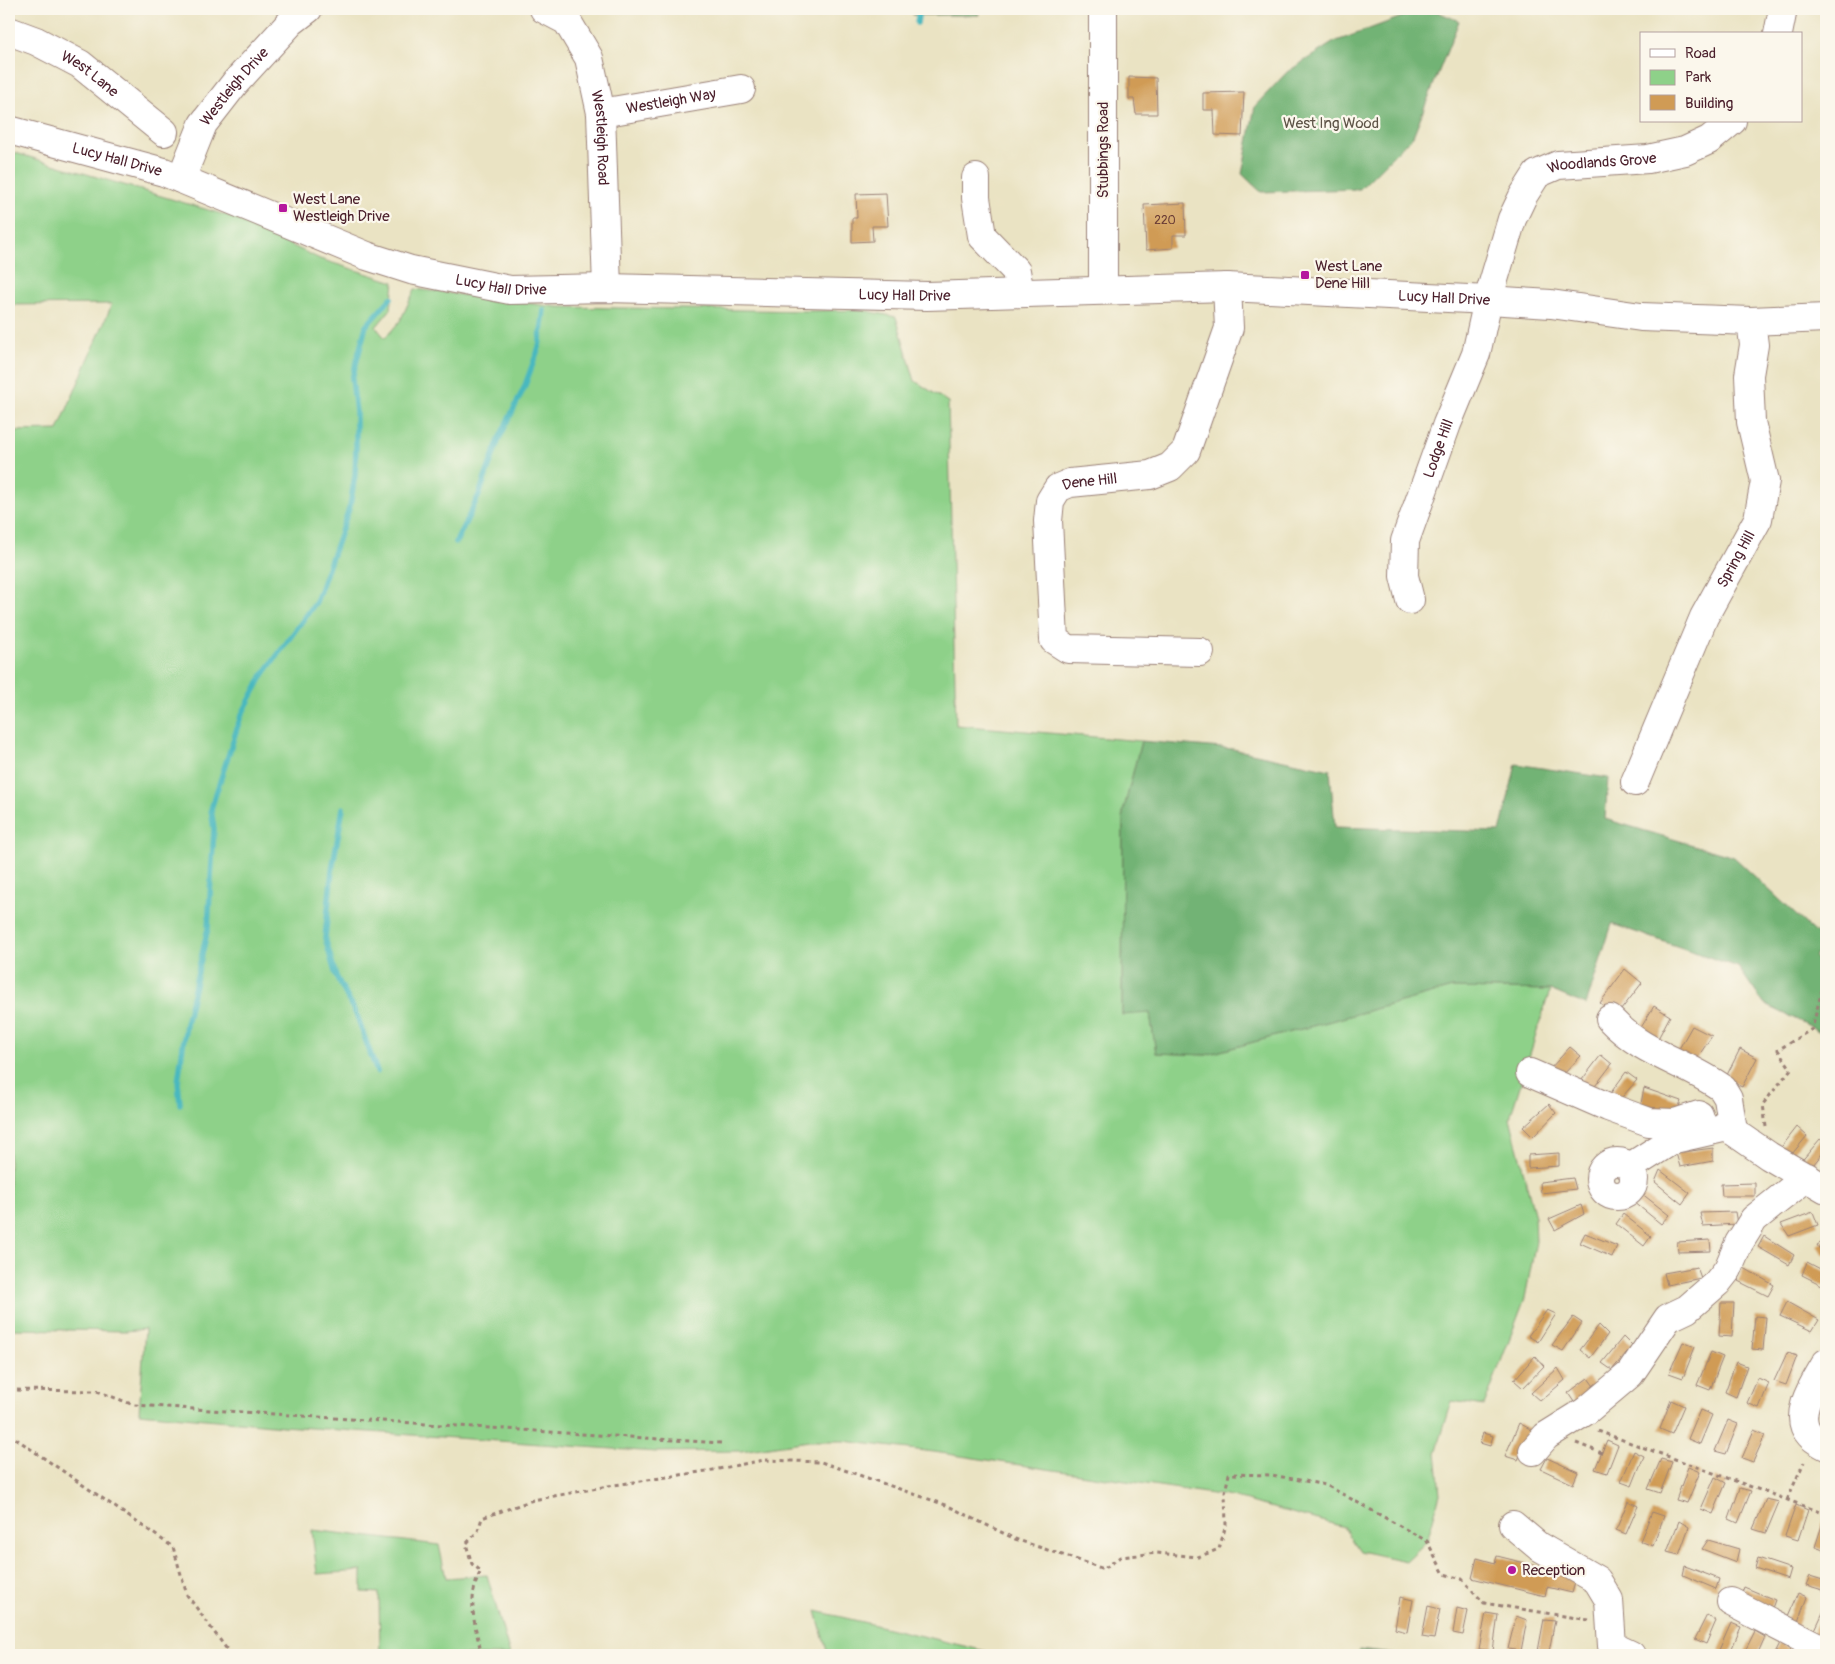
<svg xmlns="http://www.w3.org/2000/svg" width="1835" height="1664" font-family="Pangolin,sans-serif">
	<rect width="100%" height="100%" fill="#fbf7ec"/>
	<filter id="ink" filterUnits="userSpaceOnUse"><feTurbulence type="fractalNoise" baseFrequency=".02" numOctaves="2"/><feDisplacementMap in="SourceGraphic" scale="10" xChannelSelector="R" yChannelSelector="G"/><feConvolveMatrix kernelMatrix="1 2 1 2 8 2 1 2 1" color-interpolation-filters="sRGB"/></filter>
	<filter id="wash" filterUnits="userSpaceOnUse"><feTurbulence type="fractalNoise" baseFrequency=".0096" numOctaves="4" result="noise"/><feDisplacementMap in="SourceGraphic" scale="20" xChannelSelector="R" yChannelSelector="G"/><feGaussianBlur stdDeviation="1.12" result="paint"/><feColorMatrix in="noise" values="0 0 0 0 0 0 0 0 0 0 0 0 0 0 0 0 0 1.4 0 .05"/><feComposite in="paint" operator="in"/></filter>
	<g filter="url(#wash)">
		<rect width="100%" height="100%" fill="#eae3c3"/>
		<!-- green -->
		<path fill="#8ed189" stroke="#6c785a" d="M 9,151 L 232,217 L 320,259 L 394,282 L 391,309 L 376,327 L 385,338 L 400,321 L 415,289 L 558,307 L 809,311 L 862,310 L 896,317 L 915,381 L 948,402 L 956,725 L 1141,741 L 1123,813 L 1122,1015 L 1150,1012 L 1156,1053 L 1206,1055 L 1452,988 L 1550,990 L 1510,1118 L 1535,1217 L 1536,1241 L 1525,1298 L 1484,1406 L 1452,1401 L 1436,1453 L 1440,1494 L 1427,1541 L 1406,1561 L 1360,1551 L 1344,1527 L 1232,1497 L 934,1452 L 844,1441 L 809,1441 L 741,1451 L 656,1452 L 283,1426 L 139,1413 L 145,1329 L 126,1331 L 9,1329 L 9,431 L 58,430 L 112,304 L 9,305 Z
			M 312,1530 L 439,1545 L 446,1578 L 487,1575 L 510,1655 L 380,1655 L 379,1593 L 362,1592 L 362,1571 L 317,1574 Z
			M 816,1611 L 1002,1655 L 828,1655 Z"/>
		<!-- forest -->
		<path fill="#72b375" stroke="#5e6950" d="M 913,9 L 978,9 L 979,15 L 913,15 Z
			M 1423,9 L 1431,9 L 1459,21 L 1413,136 L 1360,189 L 1261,192 L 1242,174 L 1255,106 L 1287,72 L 1334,42 Z
			M 1141,741 L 1233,749 L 1330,770 L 1335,827 L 1500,832 L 1516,764 L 1608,778 L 1605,819 L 1734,857 L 1826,943 L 1826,948 L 1814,956 L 1826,972 L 1826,1037 L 1812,1027 L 1764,1004 L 1738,967 L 1612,924 L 1586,1005 L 1550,990 L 1452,988 L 1206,1055 L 1156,1053 L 1150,1013 L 1122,1015 L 1123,813 Z
			M 1359,1650 L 1400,1655 L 1357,1655 Z"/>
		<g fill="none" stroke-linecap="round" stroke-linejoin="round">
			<!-- stream -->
			<path stroke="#49b8bf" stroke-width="5.5" d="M 917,23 L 919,9
				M 456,542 L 479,495 L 499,439 L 524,388 L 539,347 L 544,310
				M 343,808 L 332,870 L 325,938 L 336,976 L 357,1016 L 377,1072
				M 180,1104 L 178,1082 L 186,1024 L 208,928 L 214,829 L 211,809 L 241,716 L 263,675 L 316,602 L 350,506 L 355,475 L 356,447 L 356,412 L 352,379 L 366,326 L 391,298"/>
		</g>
		<g id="blocks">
			<!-- building -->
			<path fill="#d09b55" d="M 1129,77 L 1156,78 L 1157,114 L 1136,114 L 1134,99 L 1129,99 Z
				M 1244,92 L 1242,136 L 1215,135 L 1214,110 L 1203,110 L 1203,93 Z
				M 886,193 L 888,226 L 872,226 L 873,241 L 852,242 L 852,218 L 857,218 L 856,194 Z
				M 1185,203 L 1186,235 L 1173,235 L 1173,248 L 1146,250 L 1144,205 Z
				M 1625,969 L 1642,983 L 1617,1015 L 1600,1003 Z
				M 1654,1006 L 1670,1016 L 1653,1048 L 1636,1036 Z
				M 1692,1026 L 1712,1036 L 1693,1064 L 1676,1054 Z
				M 1570,1047 L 1581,1056 L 1559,1079 L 1549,1070 Z
				M 1740,1049 L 1757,1058 L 1742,1087 L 1725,1079 Z
				M 1601,1055 L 1612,1064 L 1589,1094 L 1578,1085 Z
				M 1626,1072 L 1637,1080 L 1616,1104 L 1607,1098 Z
				M 1644,1088 L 1681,1101 L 1676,1115 L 1641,1104 Z
				M 1549,1104 L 1556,1113 L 1533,1137 L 1523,1127 Z
				M 1797,1127 L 1807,1136 L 1787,1160 L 1776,1154 Z
				M 1820,1139 L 1826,1144 L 1826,1149 L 1809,1170 L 1800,1163 Z
				M 1713,1148 L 1713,1161 L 1680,1167 L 1676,1153 Z
				M 1559,1153 L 1559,1166 L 1528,1168 L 1528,1155 Z
				M 1660,1170 L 1690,1193 L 1682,1204 L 1655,1182 Z
				M 1573,1178 L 1576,1189 L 1541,1193 L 1540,1182 Z
				M 1755,1183 L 1755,1196 L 1722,1196 L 1721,1184 Z
				M 1641,1193 L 1669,1215 L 1661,1224 L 1634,1202 Z
				M 1581,1205 L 1584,1214 L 1555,1230 L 1549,1219 Z
				M 1735,1212 L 1737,1224 L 1703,1226 L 1700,1213 Z
				M 1813,1212 L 1818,1225 L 1789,1236 L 1781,1224 Z
				M 1623,1214 L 1651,1236 L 1644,1246 L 1616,1224 Z
				M 1585,1233 L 1617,1246 L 1612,1257 L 1580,1243 Z
				M 1764,1236 L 1794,1255 L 1789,1265 L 1758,1247 Z
				M 1710,1240 L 1711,1251 L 1678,1252 L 1677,1242 Z
				M 1826,1240 L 1826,1253 L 1823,1255 L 1817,1245 Z
				M 1807,1262 L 1826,1272 L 1826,1287 L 1802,1275 Z
				M 1697,1267 L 1701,1278 L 1667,1285 L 1664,1273 Z
				M 1744,1268 L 1774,1285 L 1768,1296 L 1738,1281 Z
				M 1787,1302 L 1819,1320 L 1812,1331 L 1780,1316 Z
				M 1721,1303 L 1734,1303 L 1732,1337 L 1719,1336 Z
				M 1547,1310 L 1556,1314 L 1538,1342 L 1528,1336 Z
				M 1755,1316 L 1766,1317 L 1763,1350 L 1752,1349 Z
				M 1573,1317 L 1582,1323 L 1563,1351 L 1552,1345 Z
				M 1599,1325 L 1608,1334 L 1590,1358 L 1580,1350 Z
				M 1623,1337 L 1632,1346 L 1612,1370 L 1602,1363 Z
				M 1683,1342 L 1695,1347 L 1683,1378 L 1669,1373 Z
				M 1711,1352 L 1723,1357 L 1710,1390 L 1697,1385 Z
				M 1787,1353 L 1797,1356 L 1786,1385 L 1774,1381 Z
				M 1535,1356 L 1544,1366 L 1523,1388 L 1514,1380 Z
				M 1736,1362 L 1747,1366 L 1736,1397 L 1725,1392 Z
				M 1558,1368 L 1565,1380 L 1540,1401 L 1531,1393 Z
				M 1588,1378 L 1596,1389 L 1576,1405 L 1568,1393 Z
				M 1758,1378 L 1769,1383 L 1759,1408 L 1747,1403 Z
				M 1671,1400 L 1684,1406 L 1672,1434 L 1660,1429 Z
				M 1700,1410 L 1712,1415 L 1700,1444 L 1688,1439 Z
				M 1728,1420 L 1738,1424 L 1726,1454 L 1715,1451 Z
				M 1519,1423 L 1532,1430 L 1518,1460 L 1505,1456 Z
				M 1754,1430 L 1765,1435 L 1753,1462 L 1742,1458 Z
				M 1483,1433 L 1493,1436 L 1490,1446 L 1480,1443 Z
				M 1607,1440 L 1618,1445 L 1607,1473 L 1595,1469 Z
				M 1634,1451 L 1644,1456 L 1632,1486 L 1621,1482 Z
				M 1547,1458 L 1578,1472 L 1573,1484 L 1541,1469 Z
				M 1661,1459 L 1672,1462 L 1660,1493 L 1648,1489 Z
				M 1688,1467 L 1700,1472 L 1687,1503 L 1676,1500 Z
				M 1715,1477 L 1726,1483 L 1713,1514 L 1701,1509 Z
				M 1740,1488 L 1751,1491 L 1738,1523 L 1729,1519 Z
				M 1766,1499 L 1779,1502 L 1766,1533 L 1753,1529 Z
				M 1628,1501 L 1638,1506 L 1626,1534 L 1616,1530 Z
				M 1796,1505 L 1808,1510 L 1798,1540 L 1785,1536 Z
				M 1652,1512 L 1664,1516 L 1653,1546 L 1640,1541 Z
				M 1825,1516 L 1826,1516 L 1826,1551 L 1815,1547 Z
				M 1679,1521 L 1689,1527 L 1679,1555 L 1667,1552 Z
				M 1708,1540 L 1739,1549 L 1736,1562 L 1702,1549 Z
				M 1497,1556 L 1577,1576 L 1572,1593 L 1547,1587 L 1545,1596 L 1472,1578 L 1477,1558 L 1495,1563 Z
				M 1758,1558 L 1791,1569 L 1788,1579 L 1755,1568 Z
				M 1685,1566 L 1719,1579 L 1716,1589 L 1683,1575 Z
				M 1810,1576 L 1826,1581 L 1826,1591 L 1806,1585 Z
				M 1744,1587 L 1775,1600 L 1771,1611 L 1740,1598 Z
				M 1798,1593 L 1807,1597 L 1796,1627 L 1785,1623 Z
				M 1400,1597 L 1413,1600 L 1407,1632 L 1395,1629 Z
				M 1428,1606 L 1440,1609 L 1434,1639 L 1422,1637 Z
				M 1826,1606 L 1826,1627 L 1821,1638 L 1813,1634 Z
				M 1457,1608 L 1468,1611 L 1463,1635 L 1453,1633 Z
				M 1486,1613 L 1498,1615 L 1493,1651 L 1479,1649 Z
				M 1707,1615 L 1716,1621 L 1706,1644 L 1695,1639 Z
				M 1516,1616 L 1527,1620 L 1521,1651 L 1508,1649 Z
				M 1544,1619 L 1555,1620 L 1549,1652 L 1538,1651 Z
				M 1731,1623 L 1741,1627 L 1729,1655 L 1719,1650 Z
				M 1755,1631 L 1765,1637 L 1757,1655 L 1743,1655 Z
				M 1780,1643 L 1790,1650 L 1788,1655 L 1774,1655 Z"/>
		</g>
	</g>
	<g filter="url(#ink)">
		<use href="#blocks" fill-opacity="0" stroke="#9a8177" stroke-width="1"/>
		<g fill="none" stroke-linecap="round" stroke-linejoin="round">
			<!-- minor casing -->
			<g stroke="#9a8177" stroke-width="30">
				<g id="minor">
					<path id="s1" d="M 544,9 L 567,21 L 589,58 L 601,113 L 607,288"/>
					<path id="s2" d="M 9,31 L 36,41 L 80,64 L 164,132"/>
					<path d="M 1778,34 L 1783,9"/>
					<path id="s3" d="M 601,113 L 741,89"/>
					<path id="s4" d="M 9,130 L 164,172 L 367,256 L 411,270 L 510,290 L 607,288 L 927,296 L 1227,287 L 1488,300 L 1551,304 L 1641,317 L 1751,321 L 1826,318"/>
					<path d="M 976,178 L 976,198 L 982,236 L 1016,271 L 1020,293"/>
					<path id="s5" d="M 181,179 L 203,124 L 235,83 L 291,22 L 308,9"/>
					<path d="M 1103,290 L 1103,9"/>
					<path id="s6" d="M 1410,600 L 1404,576 L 1405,541 L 1447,424 L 1476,354 L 1488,300 L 1512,219 L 1523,196 L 1537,174 L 1558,165 L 1648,159 L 1685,151 L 1709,140 L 1732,121"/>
					<path id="s7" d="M 1200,652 L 1068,649 L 1054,640 L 1048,521 L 1050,501 L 1058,488 L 1070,483 L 1150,475 L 1170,467 L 1186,451 L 1229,328 L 1227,287"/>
					<path id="s8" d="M 1635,782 L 1704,617 L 1758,519 L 1765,481 L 1751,422 L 1749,375 L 1754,345 L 1751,321"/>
					<path d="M 1610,1019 C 1644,1055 1684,1061 1722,1088 L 1728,1098 L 1733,1131"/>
					<path d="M 1530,1073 L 1608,1107 L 1649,1122 L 1675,1123 L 1699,1115 L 1700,1118"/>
					<circle cx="1617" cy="1179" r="17"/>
					<path d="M 1630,1167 L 1674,1139 L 1727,1127 L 1769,1156 L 1826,1189"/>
					<path d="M 1826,1363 C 1816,1381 1791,1415 1810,1435 C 1814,1440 1821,1443 1826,1446"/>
					<path d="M 1533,1451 L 1546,1436 L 1586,1411 L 1630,1374 L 1668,1318 L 1687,1309 L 1717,1283 L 1728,1269 L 1739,1243 L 1754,1219 L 1807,1177"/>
					<path d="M 1513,1525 L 1538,1546 L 1597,1580 L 1609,1600 L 1612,1646 L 1631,1655"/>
					<path d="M 1731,1602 L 1826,1651"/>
				</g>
			</g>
			<!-- path -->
			<path stroke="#9a8177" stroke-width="3" stroke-dasharray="4 4" stroke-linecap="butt" d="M 1766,1127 L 1763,1104 L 1791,1069 L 1778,1050 L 1812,1029 L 1826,974
				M 9,1390 L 97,1391 L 134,1405 L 721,1443
				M 1598,1431 L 1826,1514
				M 9,1434 L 173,1547 L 187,1595 L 231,1655
				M 1576,1443 L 1602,1453
				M 1787,1500 L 1804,1462
				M 9,1652 L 100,1655
				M 482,1655 C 475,1627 466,1598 481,1571 L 472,1564 L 466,1544 L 478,1531 L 482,1518 L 533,1500 L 608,1486 L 713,1470 L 764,1460 L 821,1462 L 946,1505 L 1015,1539 L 1104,1569 L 1120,1557 L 1157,1553 L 1198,1557 L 1219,1549 L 1226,1525 L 1225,1492 L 1229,1474 L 1272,1475 L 1326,1485 L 1427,1541 L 1444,1574 L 1462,1579 L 1484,1603 L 1589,1620"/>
			<!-- minor -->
			<use href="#minor" stroke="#fff" stroke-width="28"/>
		</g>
	</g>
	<!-- markers -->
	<g fill="#b5179e" stroke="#fbf7ec" stroke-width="2">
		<rect x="278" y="203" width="10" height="10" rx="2.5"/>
		<rect x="1300" y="270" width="10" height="10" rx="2.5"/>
		<circle cx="1512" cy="1570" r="5"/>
	</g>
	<g text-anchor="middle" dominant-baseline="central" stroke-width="4.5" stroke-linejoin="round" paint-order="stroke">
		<!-- number labels -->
		<g font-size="12" fill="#6c3e36">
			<text x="1165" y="220">220</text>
		</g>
		<!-- street labels -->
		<g font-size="15" fill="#4a1f2b" stroke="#fbf7ec">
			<text stroke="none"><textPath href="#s2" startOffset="92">West Lane</textPath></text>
			<text stroke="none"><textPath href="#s5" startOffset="108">Westleigh Drive</textPath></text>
			<text stroke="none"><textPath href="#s3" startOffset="71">Westleigh Way</textPath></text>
			<text stroke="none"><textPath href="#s1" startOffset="150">Westleigh Road</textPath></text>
			<text transform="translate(1103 150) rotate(-90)">Stubbings Road</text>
			<text stroke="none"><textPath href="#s4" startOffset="112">Lucy Hall Drive</textPath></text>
			<text stroke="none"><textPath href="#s6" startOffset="518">Woodlands Grove</textPath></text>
			<text stroke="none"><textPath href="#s4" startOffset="518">Lucy Hall Drive</textPath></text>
			<text stroke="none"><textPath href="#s4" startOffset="922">Lucy Hall Drive</textPath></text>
			<text stroke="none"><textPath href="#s4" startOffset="1462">Lucy Hall Drive</textPath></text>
			<text stroke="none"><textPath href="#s6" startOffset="158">Lodge Hill</textPath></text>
			<text stroke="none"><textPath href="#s7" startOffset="336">Dene Hill</textPath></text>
			<text stroke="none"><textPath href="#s8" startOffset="245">Spring Hill</textPath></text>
		</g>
		<!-- park labels -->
		<g font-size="15" fill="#5e5447" stroke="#fbf7ec">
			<text x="1331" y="123">West Ing Wood</text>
		</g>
		<!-- poi labels -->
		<g font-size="15" fill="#4a1f2b" stroke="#fbf7ec" text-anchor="start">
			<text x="293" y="199">West Lane<tspan x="293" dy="17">Westleigh Drive</tspan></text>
			<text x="1315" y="266">West Lane<tspan x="1315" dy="17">Dene Hill</tspan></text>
			<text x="1522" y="1570">Reception</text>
		</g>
	</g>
	<!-- margin -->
	<rect width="1835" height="1664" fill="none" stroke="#fbf7ec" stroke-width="30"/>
	<!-- legend -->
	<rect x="1640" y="32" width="162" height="90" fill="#fbf7ec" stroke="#b4a19f"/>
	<rect x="1650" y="49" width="25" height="8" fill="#ffffff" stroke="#b4a19f"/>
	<text x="1685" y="58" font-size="15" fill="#4a1f2b">Road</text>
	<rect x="1650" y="70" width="25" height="15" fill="#8ed189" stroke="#b4a19f"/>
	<text x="1685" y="82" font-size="15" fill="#4a1f2b">Park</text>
	<rect x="1650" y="95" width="25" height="15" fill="#d09b55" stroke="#b4a19f"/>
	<text x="1685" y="108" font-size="15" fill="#4a1f2b">Building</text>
</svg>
